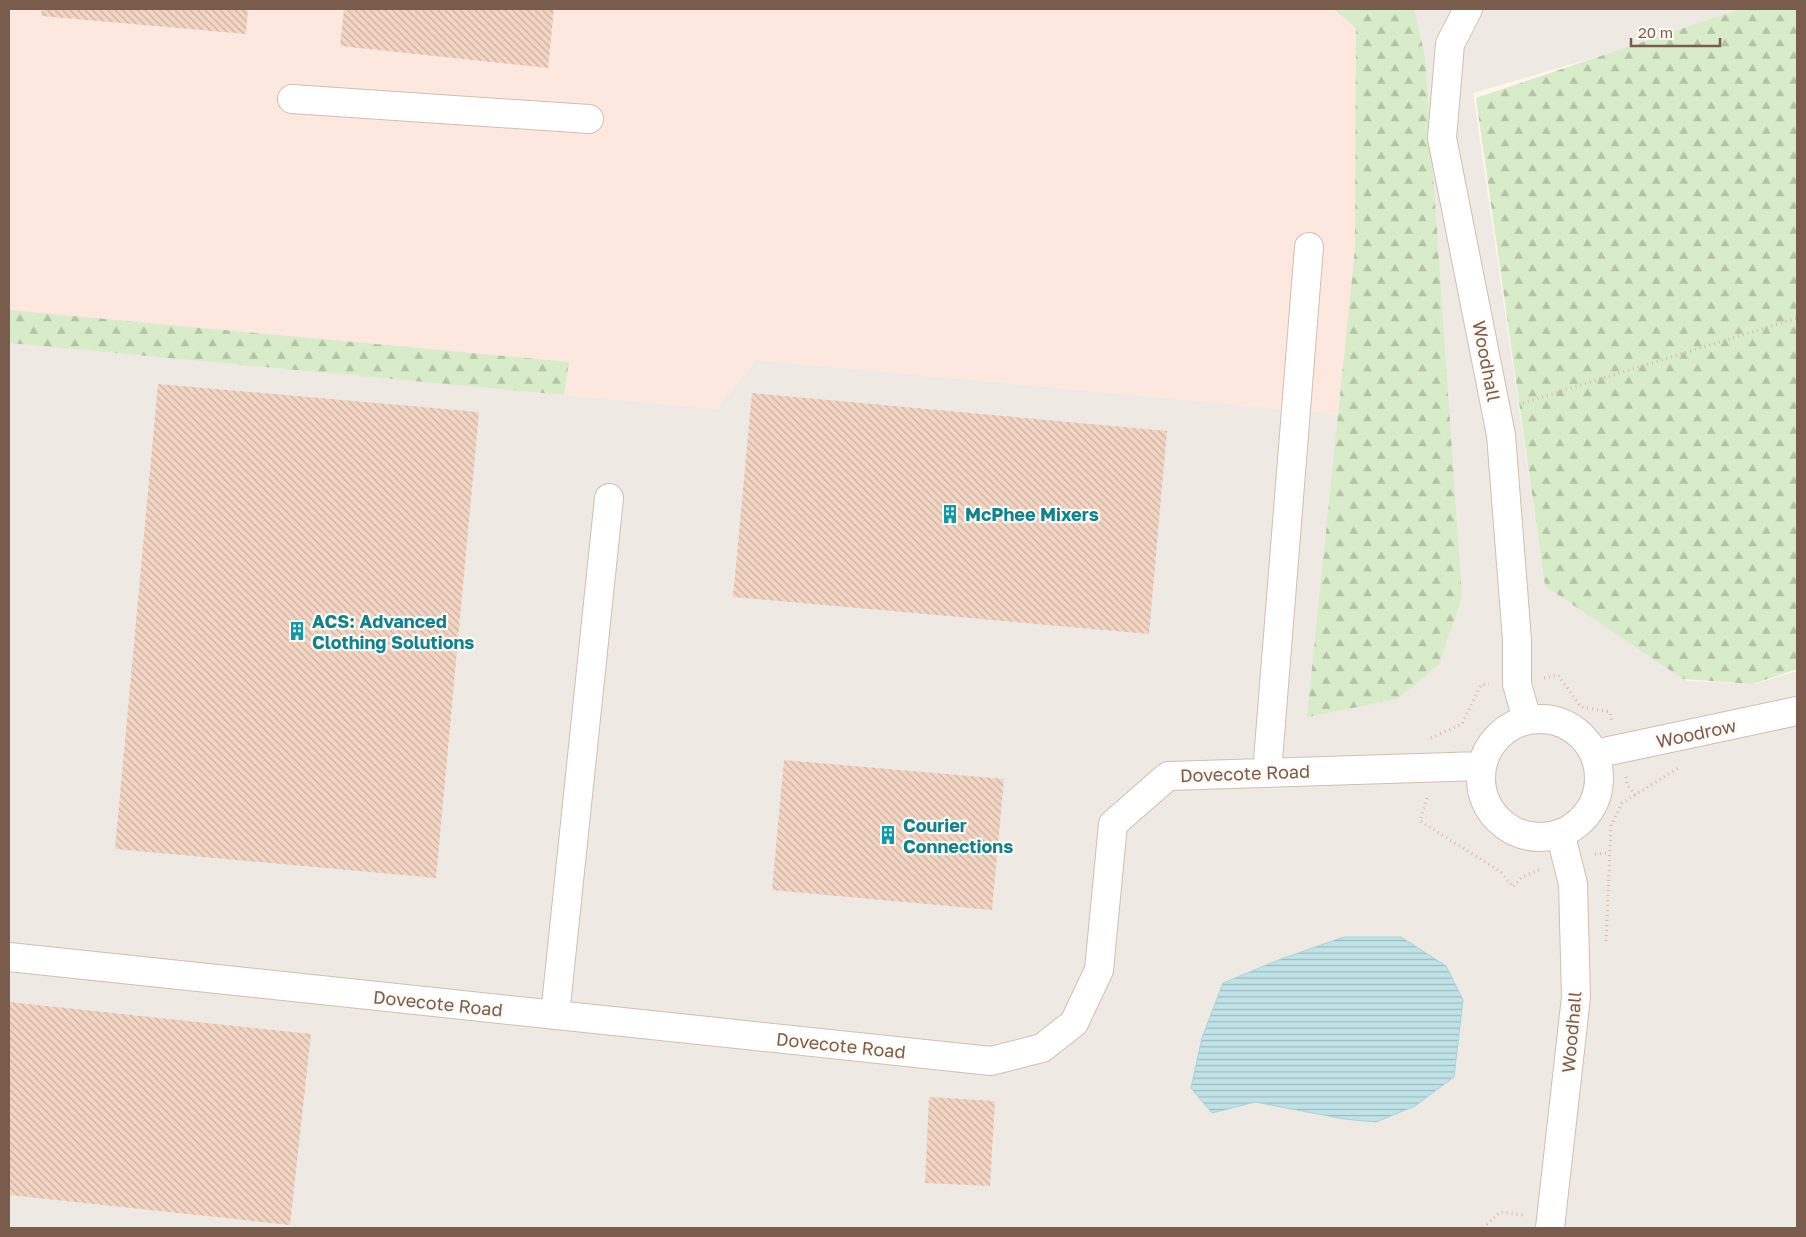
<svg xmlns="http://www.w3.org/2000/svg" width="1806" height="1237" font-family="'Golos Text',sans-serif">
	<defs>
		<pattern id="forest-firs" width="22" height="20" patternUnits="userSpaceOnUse" patternTransform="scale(1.25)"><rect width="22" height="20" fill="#d8ecc9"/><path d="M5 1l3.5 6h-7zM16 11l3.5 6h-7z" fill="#b4c2a5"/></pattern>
		<pattern id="water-rules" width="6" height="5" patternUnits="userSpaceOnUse" patternTransform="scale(1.25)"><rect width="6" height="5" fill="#bfe3e8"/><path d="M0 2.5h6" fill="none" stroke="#a0bbbe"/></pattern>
		<pattern id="building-back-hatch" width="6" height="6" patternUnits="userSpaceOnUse" patternTransform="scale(1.25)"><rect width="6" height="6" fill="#f3d5c3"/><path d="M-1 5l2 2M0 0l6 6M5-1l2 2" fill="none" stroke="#cab0a1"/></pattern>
	</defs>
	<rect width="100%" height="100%" fill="#fdf6ec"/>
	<!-- commercial -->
	<path fill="#fde8e0" d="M 9,9 L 1334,9 L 1356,28 L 1355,249 L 1338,414 L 756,360 L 717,409 L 9,343 Z"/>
	<!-- industrial -->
	<path fill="#efe9e4" d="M 1334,9 L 1759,9 L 1473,93 L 1545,586 L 1687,681 L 1755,684 L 1797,671 L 1797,1228 L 9,1228 L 9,343 L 717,409 L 756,360 L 1338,414 L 1355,249 L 1356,28 Z"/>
	<!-- forest -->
	<path fill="url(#forest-firs)" d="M 1334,9 L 1414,9 L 1425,57 L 1462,597 L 1439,664 L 1397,699 L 1307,717 L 1355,249 L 1356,28 Z
		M 1740,9 L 1797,9 L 1797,669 L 1753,684 L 1683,679 L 1545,586 L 1476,98 Z
		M 9,310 L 569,362 L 564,395 L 9,343 Z"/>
	<!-- water -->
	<path fill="url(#water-rules)" stroke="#a5d3da" d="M 1344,937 L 1401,937 L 1446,966 L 1463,1000 L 1454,1077 L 1415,1106 L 1376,1122 L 1344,1119 L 1255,1102 L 1212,1113 L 1191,1088 L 1202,1038 L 1223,983 L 1281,959 Z"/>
	<!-- building -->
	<path fill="url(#building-back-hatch)" d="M 42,9 L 248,9 L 246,34 L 41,16 Z
		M 344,9 L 554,9 L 548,68 L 340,46 Z
		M 158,384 L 479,412 L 436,878 L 115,849 Z
		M 752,393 L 1167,431 L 1149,634 L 733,597 Z
		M 784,760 L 1004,779 L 992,910 L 772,890 Z
		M 9,1002 L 311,1034 L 290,1225 L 9,1195 Z
		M 929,1097 L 995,1101 L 990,1186 L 925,1183 Z"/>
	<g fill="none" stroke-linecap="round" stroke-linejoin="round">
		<!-- minor casing -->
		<g stroke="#d1beb0" stroke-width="30">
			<path id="minor" d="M 1468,9 L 1450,44 L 1442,138 L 1501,435 L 1517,640 L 1517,684 L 1527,720
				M 292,99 L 589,119
				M1481 778a59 59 0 1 1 118 0a59 59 0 1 1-118 0Z
				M 1595,754 L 1797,711
				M 1267,773 L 1309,247
				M 9,957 L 991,1061 L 1042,1048 L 1074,1023 L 1099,970 L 1113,824 L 1168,776 L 1481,766
				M 555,1015 L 609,498
				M 1550,1228 L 1576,997 L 1573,884 L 1561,836"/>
		</g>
		<!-- path -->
		<path stroke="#d9b8a5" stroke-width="3" stroke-dasharray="1 4" stroke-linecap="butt" d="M 1523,403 L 1797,318
			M 1544,678 L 1558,675 L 1581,707 L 1610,712 L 1612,720
			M 1431,738 L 1462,724 L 1481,685 L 1489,684
			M 1626,777 L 1627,784 L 1635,795
			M 1427,798 L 1420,821 L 1501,872 L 1513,887 L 1522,877 L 1539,870
			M 1595,854 L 1609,853
			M 1606,941 L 1611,826 L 1622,803 L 1680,767
			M 1483,1228 L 1500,1212 L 1523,1215"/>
		<!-- minor -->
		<use href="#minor" stroke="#fff" stroke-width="28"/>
	</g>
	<!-- icons -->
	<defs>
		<g id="building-bare" transform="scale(1.5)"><path d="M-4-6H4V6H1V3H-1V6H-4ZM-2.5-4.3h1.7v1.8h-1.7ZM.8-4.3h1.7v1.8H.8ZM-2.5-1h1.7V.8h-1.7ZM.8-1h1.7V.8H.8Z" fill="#0f9aa8" stroke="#fffaf3" stroke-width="2.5" paint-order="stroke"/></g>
	</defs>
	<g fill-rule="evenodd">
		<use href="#building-bare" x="950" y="514"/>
		<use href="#building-bare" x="297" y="631"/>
		<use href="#building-bare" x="888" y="835"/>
	</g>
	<g text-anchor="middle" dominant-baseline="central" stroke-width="4.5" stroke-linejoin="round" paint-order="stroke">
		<!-- street labels -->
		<g font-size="18" fill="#7a5c4d" stroke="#fffaf3">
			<text transform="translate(1487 361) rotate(79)">Woodhall</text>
			<text transform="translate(1696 733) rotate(-12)">Woodrow</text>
			<text transform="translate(1245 773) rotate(-2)">Dovecote Road</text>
			<text transform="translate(438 1003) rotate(6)">Dovecote Road</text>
			<text transform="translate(1571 1032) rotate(-85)">Woodhall</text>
			<text transform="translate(841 1045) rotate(6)">Dovecote Road</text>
		</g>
		<!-- culture labels -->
		<g font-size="18" font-weight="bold" fill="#0d838f" stroke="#fffaf3" text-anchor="start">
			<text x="965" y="514">McPhee Mixers</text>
			<text x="312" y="621">ACS: Advanced<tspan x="312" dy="21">Clothing Solutions</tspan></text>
			<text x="903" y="825">Courier<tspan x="903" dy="21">Connections</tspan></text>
		</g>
	</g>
	<!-- border -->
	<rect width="1806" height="1237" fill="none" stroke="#7a5c4d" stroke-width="20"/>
	<!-- scale -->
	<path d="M1631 38v8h89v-8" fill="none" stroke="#7a5c4d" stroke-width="2.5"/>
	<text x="1638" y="38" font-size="15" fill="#7a5c4d" stroke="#fffaf3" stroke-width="4" paint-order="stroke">20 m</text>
</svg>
